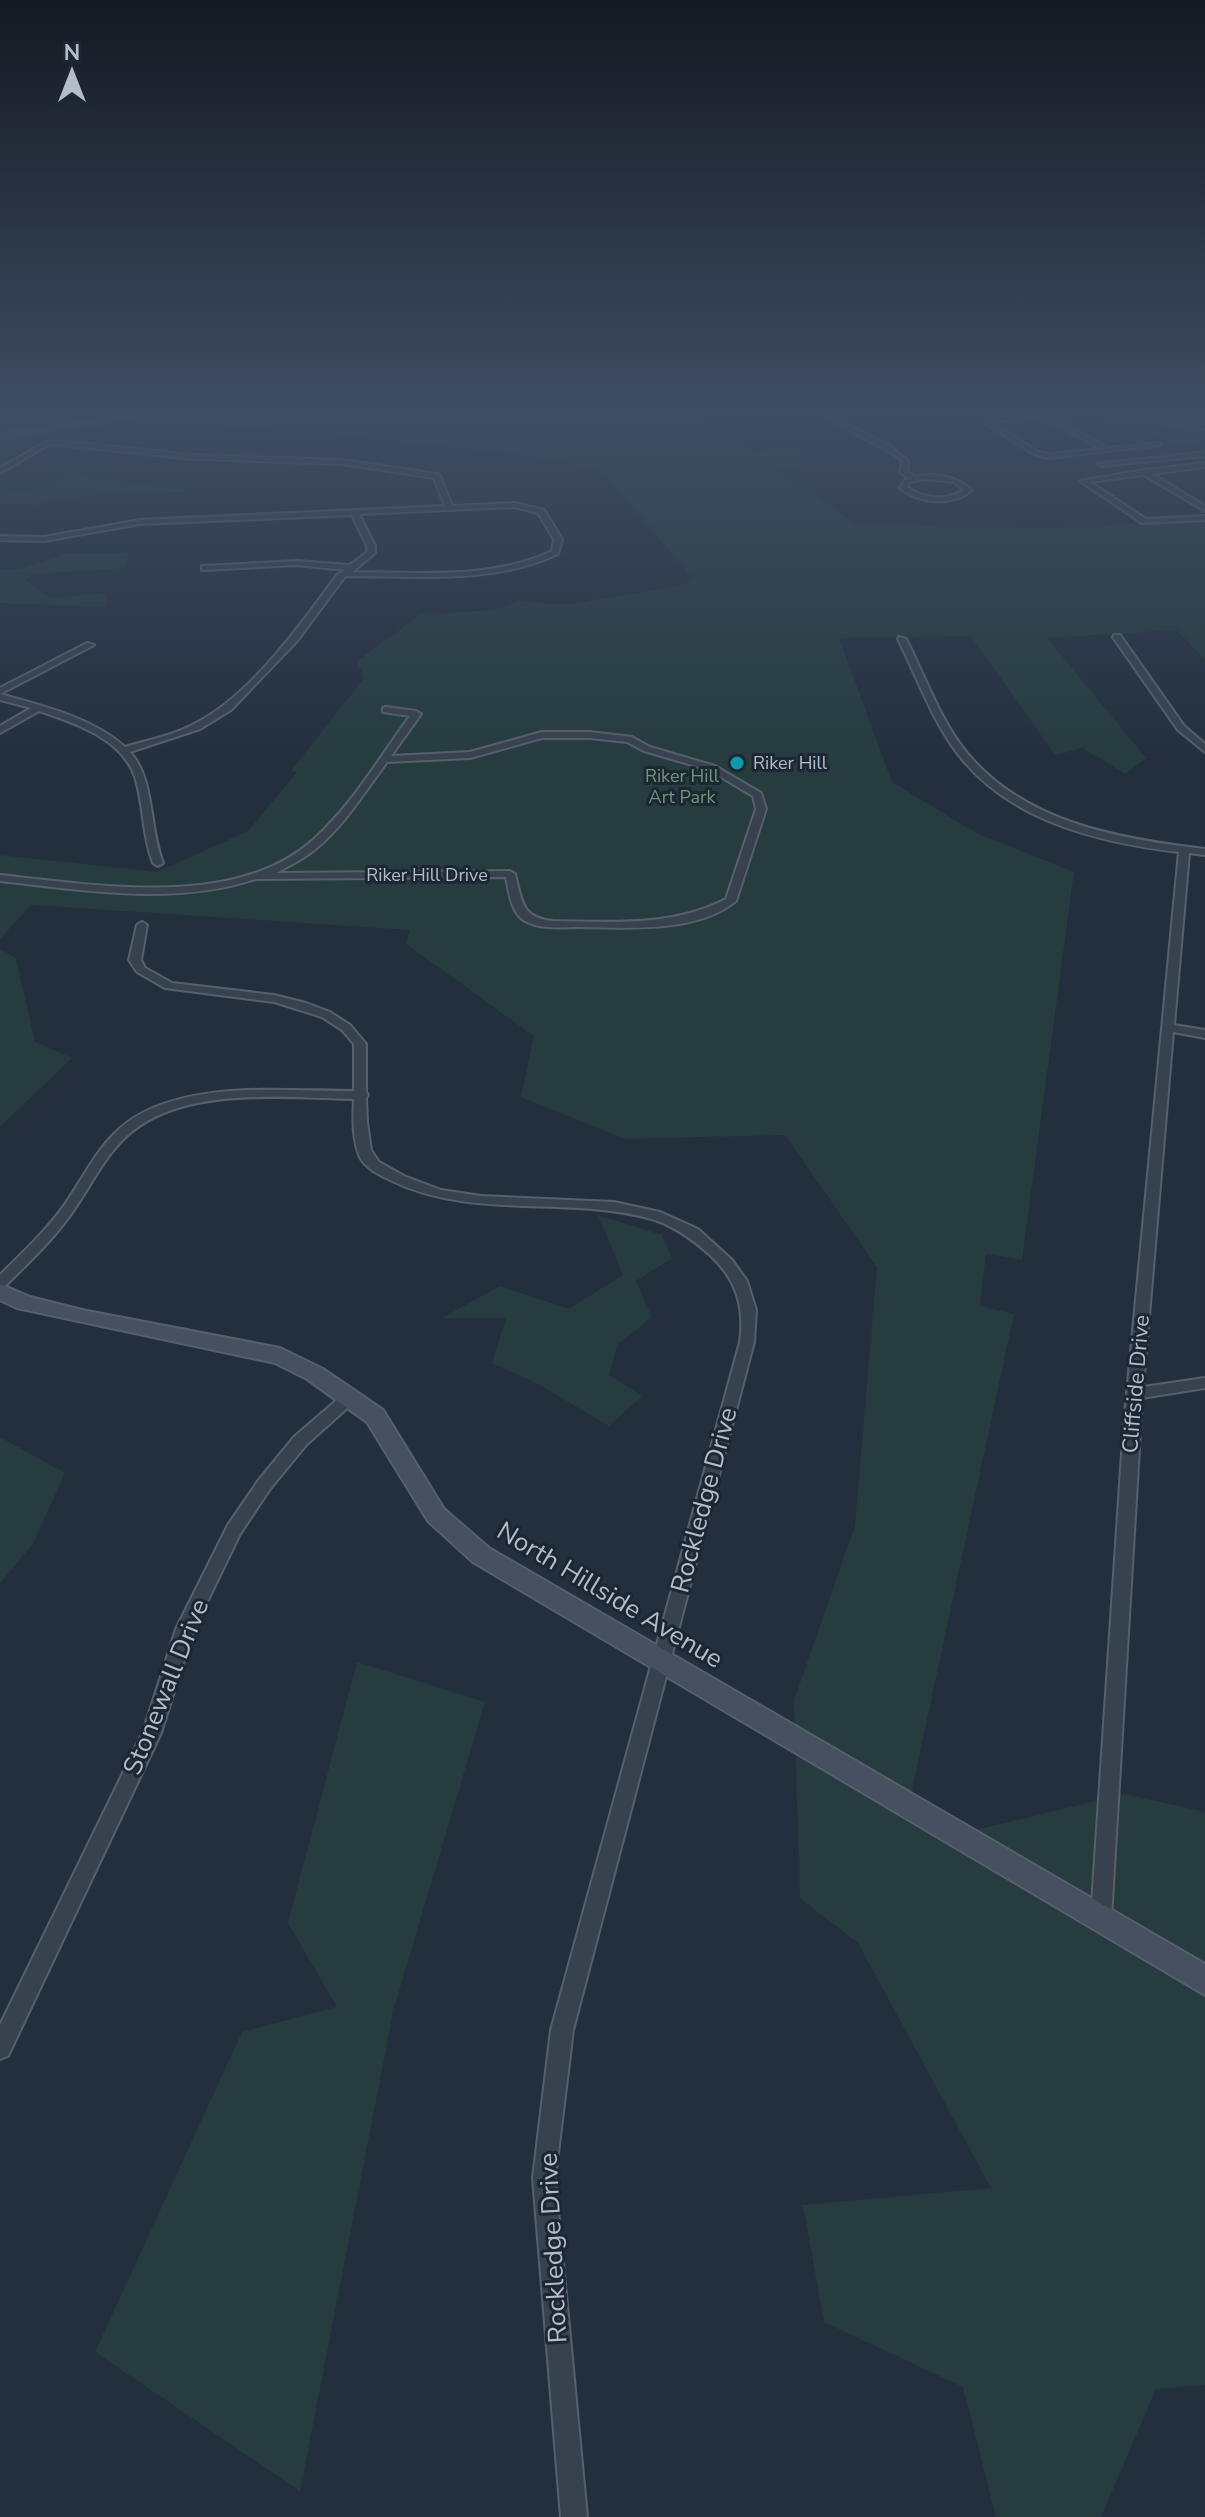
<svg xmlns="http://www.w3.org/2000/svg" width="1205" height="2517" font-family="'Nunito Sans',sans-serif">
	<rect width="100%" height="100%" fill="#242f3e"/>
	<!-- green -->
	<path fill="#263c3f" d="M 0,408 L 55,408 L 78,414 L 60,429 L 207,408 L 729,408 L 733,411 L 701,414 L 752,452 L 792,448 L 816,463 L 775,468 L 854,523 L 1046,528 L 1205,520 L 1205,660 L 1177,630 L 1047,638 L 1146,758 L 1125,774 L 1083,748 L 1055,755 L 971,636 L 839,638 L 892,782 L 978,834 L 1074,872 L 1022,1260 L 986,1254 L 980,1306 L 1014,1314 L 908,1808 L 955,1835 L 1124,1794 L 1205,1812 L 1205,2385 L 1156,2389 L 1101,2517 L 996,2517 L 963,2387 L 824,2322 L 803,2205 L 991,2188 L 858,1943 L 800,1898 L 794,1700 L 855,1526 L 877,1267 L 785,1135 L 625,1139 L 521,1097 L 534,1036 L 406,944 L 410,930 L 31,905 L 0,939 L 0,855 L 157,872 L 248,831 L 297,772 L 291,771 L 364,678 L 357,661 L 420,615 L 494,610 L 520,601 L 562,605 L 680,586 L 693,579 L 605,473 L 556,459 L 309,431 L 139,423 L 52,433 L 0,465 Z
		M 1075,408 L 1205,408 L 1205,424 L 1143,419 Z
		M 1082,417 L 1205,429 L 1205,440 L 1179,446 L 1154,434 L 1123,433 Z
		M 70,474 L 189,491 L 49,498 L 34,506 L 0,506 L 0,495 L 31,492 Z
		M 68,553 L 129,553 L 124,568 L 32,574 L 25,580 L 51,598 L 106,593 L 107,607 L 0,603 L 0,569 L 21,569 Z
		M 0,949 L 16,958 L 35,1042 L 72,1058 L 0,1127 Z
		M 598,1215 L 662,1235 L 672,1258 L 636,1281 L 652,1317 L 617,1345 L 609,1375 L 642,1396 L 609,1426 L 538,1384 L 492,1363 L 506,1318 L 442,1318 L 500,1286 L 569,1309 L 623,1275 Z
		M 0,1437 L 65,1473 L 33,1544 L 0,1583 Z
		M 357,1662 L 485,1702 L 394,2008 L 300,2491 L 95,2352 L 242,2032 L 337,2007 L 288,1923 Z"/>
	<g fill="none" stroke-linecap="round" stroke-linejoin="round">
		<!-- street casing -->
		<g stroke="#565f6c" stroke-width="4">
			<path id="street" d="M 815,408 L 822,408 L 842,422 L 890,446 L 908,461 L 907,471 L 915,477 C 935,472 957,477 972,490 C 952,507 919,504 900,488 L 905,480 L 909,479 L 900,472 L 902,461 L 895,455 L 838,424 ZM 923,479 L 953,482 L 964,490 C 946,501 924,499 907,487 L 910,482 Z
				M 993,408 L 1040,413 L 1055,418 L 1108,448 L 1159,443 L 1162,445 L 1048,458 L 1034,454 L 984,422 L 986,419 L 1023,415 ZM 1035,417 L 1051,421 L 1100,449 L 1048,454 L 1038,452 L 992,422 Z
				M 1058,408 L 1073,408 L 1205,425 L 1205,429 Z
				M 49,440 L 194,455 L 342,460 L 437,474 L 440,476 L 452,506 L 515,503 L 544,510 L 562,539 L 558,554 C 492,585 416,576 346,576 L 343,579 L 297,641 L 231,710 L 200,729 L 130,752 C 155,779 149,828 163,863 L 158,866 L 153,863 C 142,835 144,805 135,777 C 122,738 74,723 39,711 L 0,733 L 0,726 L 31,708 L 0,700 L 0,694 C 43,706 91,717 125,747 C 148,740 175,735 196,723 C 251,695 301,624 337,575 L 345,570 L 297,565 L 205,570 L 202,570 L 202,566 L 297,561 L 350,565 L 367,552 L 367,546 L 352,515 L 140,524 L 44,541 L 0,540 L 0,536 L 44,537 L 140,520 L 445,506 L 434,478 L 342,464 L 194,459 L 50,444 L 0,473 L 0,468 ZM 515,507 L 538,513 L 554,539 L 552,551 C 490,580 418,572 352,572 L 375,553 L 375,546 L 359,514 Z
				M 1205,452 L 1205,456 L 1101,466 L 1098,464 Z
				M 1205,463 L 1205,467 L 1152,474 L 1205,506 L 1205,511 L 1144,475 L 1090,482 L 1146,519 L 1205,516 L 1205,520 L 1142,523 L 1080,481 L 1144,470 Z
				M 1114,635 L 1120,635 L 1184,726 L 1205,744 L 1205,752 L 1178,730 L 1113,637 Z
				M 899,637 L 906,639 C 925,676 940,720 967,753 C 1025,823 1119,839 1205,849 L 1205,855 L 1189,853 L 1174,1025 L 1205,1030 L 1205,1038 L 1173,1032 L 1143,1387 L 1205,1378 L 1205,1388 L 1142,1398 L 1111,1919 L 1108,1926 L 1101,1929 L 1094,1926 L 1091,1919 L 1124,1424 L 1179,852 C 1100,843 1009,821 958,754 C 932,720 917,677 898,639 Z
				M 87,643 L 94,645 L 0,694 L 0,688 Z
				M 386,707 L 416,711 L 421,714 L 391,756 L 470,752 L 542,732 L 590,732 L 632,737 L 650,747 L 715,766 L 761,793 L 766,809 L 736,901 C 697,933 628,928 580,927 C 563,927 541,930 525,921 C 511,913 509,892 506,877 L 256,879 C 174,906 83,890 0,881 L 0,875 C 96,885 235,910 313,840 C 353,804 379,758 410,716 L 383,712 L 383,708 ZM 542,738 L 590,738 L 627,742 L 644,751 L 709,770 L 753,796 L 756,809 L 726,899 C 672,927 612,922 553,921 C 521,918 522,901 515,874 L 510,871 L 276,873 C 287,867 299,861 309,854 C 341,831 364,793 387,762 L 470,758 Z
				M 142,922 L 147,925 L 141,960 L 145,968 L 172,983 L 274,995 L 306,1003 L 330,1012 L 350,1025 L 366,1044 L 366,1092 L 368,1095 L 366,1098 L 367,1122 L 371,1150 L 379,1162 L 404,1176 L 441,1190 L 481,1196 L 614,1202 L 660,1212 L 698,1229 L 732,1260 L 747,1281 L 756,1310 L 754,1342 L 573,2030 L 555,2178 L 587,2517 L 561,2517 L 533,2178 L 551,2030 L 740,1342 C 745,1306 736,1279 710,1255 C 692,1239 672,1224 648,1218 C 563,1196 471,1220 390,1180 C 380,1175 367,1169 361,1159 C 352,1142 353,1117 354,1099 C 287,1098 195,1087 138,1127 C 108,1147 92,1185 71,1214 C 52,1241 28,1263 5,1286 L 0,1288 L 0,1275 C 22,1253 45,1232 63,1207 C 81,1182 94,1153 116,1132 C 171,1078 283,1091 354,1091 L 354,1044 L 342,1030 L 322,1017 L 274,1002 L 165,988 L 137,972 L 129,960 L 137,925 Z
				M 350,1391 L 355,1393 L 358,1397 L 355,1401 L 306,1445 L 270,1489 L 240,1534 L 194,1629 L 161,1733 L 8,2056 L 0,2059 L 0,2025 L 143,1732 L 176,1629 L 228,1525 L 258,1481 L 294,1437 L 345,1393 Z"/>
		</g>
		<!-- secondary casing -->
		<g stroke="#565f6c" stroke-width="4">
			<path id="secondary" d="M 0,1284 L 30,1297 L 82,1310 L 280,1348 L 323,1369 L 383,1410 L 444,1509 L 489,1548 L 1205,1964 L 1205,1995 L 473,1562 L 428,1521 L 367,1422 L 307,1379 L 275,1363 L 17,1308 L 0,1300 Z"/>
		</g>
		<!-- primary casing -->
		<g stroke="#414a57" stroke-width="4">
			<path id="primary" d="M 168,408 L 191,408 L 0,439 L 0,433 Z"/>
		</g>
		<!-- street -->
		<use href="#street" fill="#38414e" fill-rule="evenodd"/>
		<!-- secondary -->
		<use href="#secondary" fill="#465061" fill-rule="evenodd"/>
		<!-- primary -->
		<use href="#primary" fill="#56606e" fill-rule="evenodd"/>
	</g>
	<!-- sky -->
	<linearGradient id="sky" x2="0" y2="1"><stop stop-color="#141a22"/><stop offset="0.54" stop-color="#3f4d63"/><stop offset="1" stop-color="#3f4d63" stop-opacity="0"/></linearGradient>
	<rect width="1205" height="760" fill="url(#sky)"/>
	<!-- markers -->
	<circle fill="#0f9aa8" stroke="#1d2633" stroke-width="3" cx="737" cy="763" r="8"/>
	<g text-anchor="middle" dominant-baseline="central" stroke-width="6" stroke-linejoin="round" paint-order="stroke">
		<!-- far-poi labels -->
		<g font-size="18" fill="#b4bcc9" stroke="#1d2633" text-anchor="start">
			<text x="753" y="763">Riker Hill</text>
		</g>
		<!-- far-park labels -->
		<g font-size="18" fill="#6b9a76" stroke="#1d2633">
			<text x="682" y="776">Riker Hill<tspan x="682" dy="21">Art Park</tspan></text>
		</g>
		<!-- far-street labels -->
		<g font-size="18" fill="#b4bcc9" stroke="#1d2633">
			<text x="427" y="875">Riker Hill Drive</text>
		</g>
		<!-- street labels -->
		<g font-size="22" fill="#b4bcc9" stroke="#1d2633">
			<text transform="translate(1136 1384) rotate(-85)">Cliffside Drive</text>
		</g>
		<!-- near-street labels -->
		<g font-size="26" fill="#b4bcc9" stroke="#1d2633">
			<text transform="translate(704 1500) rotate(-75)">Rockledge Drive</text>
			<text transform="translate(610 1595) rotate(31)">North Hillside Avenue</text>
			<text transform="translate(166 1687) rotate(-68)">Stonewall Drive</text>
			<text transform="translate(553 2248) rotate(-93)">Rockledge Drive</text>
		</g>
	</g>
	<!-- north arrow -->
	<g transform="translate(72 72)" stroke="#1d2633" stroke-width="6" paint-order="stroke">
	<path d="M0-6L14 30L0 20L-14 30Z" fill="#b4bcc9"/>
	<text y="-12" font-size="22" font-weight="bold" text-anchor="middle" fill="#b4bcc9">N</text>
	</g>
</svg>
